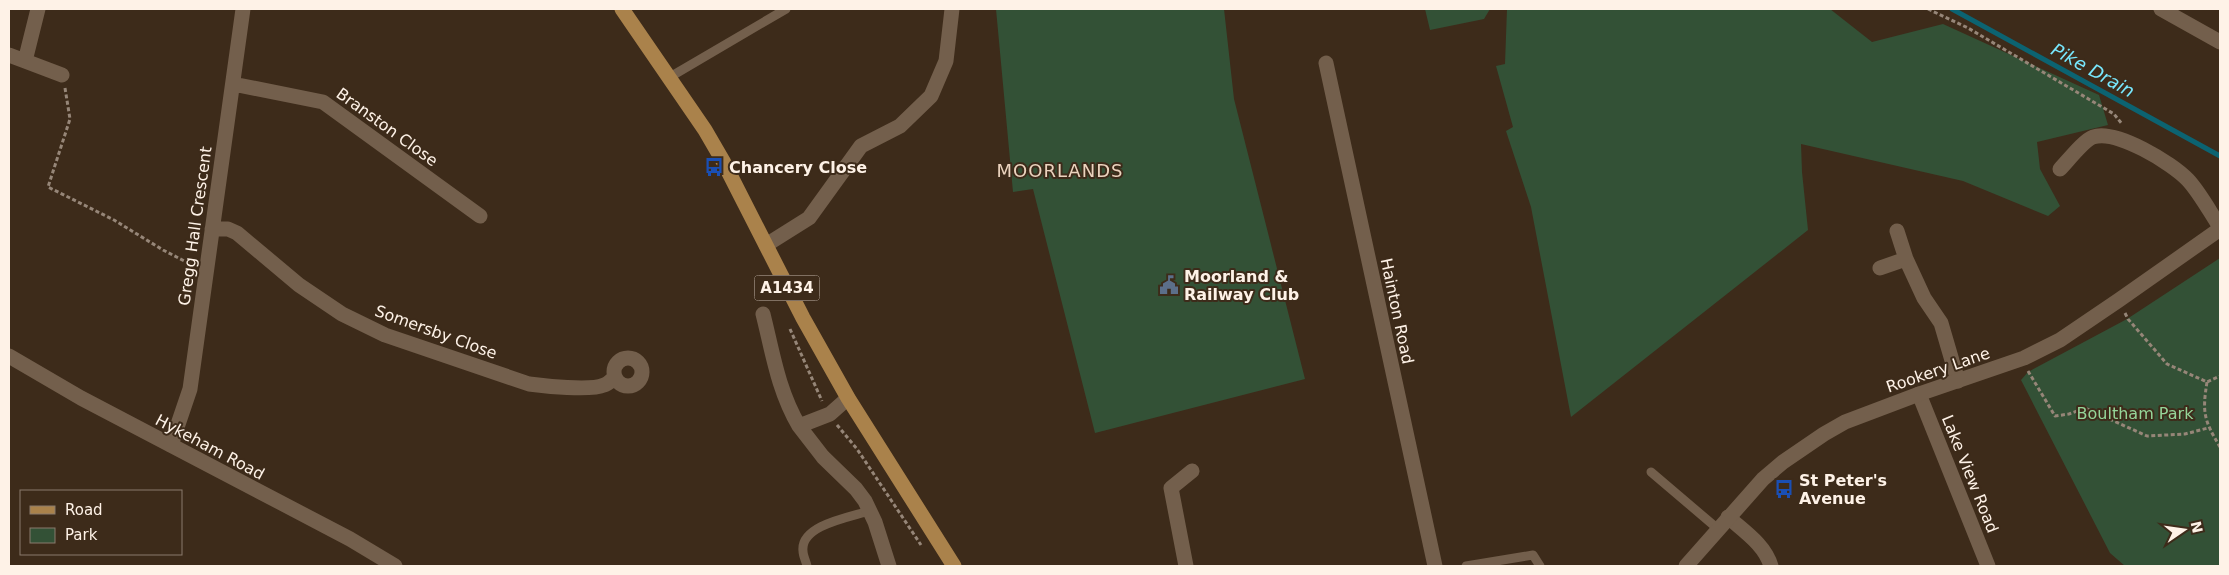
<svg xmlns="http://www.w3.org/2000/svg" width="2229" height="575" font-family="'DejaVu Sans',sans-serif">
	<rect width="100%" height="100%" fill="#3d2b1a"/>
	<!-- green -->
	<path fill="#335136" d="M 996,9 L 1224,9 L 1234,99 L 1305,379 L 1095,433 L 1033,189 L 1013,192 Z
		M 1425,9 L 1490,9 L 1484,19 L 1430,30 Z
		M 1507,9 L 1830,9 L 1872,42 L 1943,24 L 2099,95 L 2108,125 L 2037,142 L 2040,169 L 2060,206 L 2048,216 L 1963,181 L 1801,144 L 1802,172 L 1808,230 L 1571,417 L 1531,207 L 1506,131 L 1513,127 L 1496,66 L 1505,64 Z
		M 2220,258 L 2220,566 L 2125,566 L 2110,553 L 2021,380 L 2028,372 L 2127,319 Z"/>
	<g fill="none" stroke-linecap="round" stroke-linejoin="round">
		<!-- stream -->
		<path stroke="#0c6371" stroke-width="5" d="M 1952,9 L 2220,156"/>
		<!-- path -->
		<path stroke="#968678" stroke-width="3" stroke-dasharray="4 2.5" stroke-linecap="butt" d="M 1928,9 L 1968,28 L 2114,114 L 2122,124
			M 65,88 L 70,119 L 48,187 L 114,220 L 163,250 L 194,266
			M 2125,313 L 2128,319 L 2167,364 L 2207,382 L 2220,376
			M 790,329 L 822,401
			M 2028,371 L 2055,416 L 2069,414 L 2085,408 L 2147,436 L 2185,434 L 2208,428
			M 2207,382 C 2202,413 2204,420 2220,447
			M 837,425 L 857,449 L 921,545"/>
		<!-- service -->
		<path stroke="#735f4c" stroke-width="9" d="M 670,77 L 786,9
			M 1651,472 L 1718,529
			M 807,566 C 806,561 803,556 803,551 C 800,525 851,517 869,511
			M 1466,566 L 1533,555 L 1540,566"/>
		<!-- minor -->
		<path stroke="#735f4c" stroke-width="15" d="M 38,9 L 25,61 L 62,75
			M 2161,9 L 2220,42
			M 9,55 L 25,61
			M 1326,63 L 1435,566
			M 233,84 L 323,102 L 480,216
			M 2060,169 C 2067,162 2084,140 2093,137 C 2116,129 2172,163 2188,180 C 2200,193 2210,212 2220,227
			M 212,229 L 228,229 L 237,233 L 299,285 L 342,314 L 385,335 L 529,384 C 544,386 591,391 604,385 C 608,384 611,380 614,378
			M 1897,231 L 1906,259
			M 766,245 L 809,218 L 861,146 L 900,126 L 931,96 L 946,61 L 952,9
			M 1880,268 L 1906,259 L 1924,298 L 1941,323 L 1958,381
			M 763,314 C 773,354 778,390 799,426
			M614 372a14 14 0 1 1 28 0a14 14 0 1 1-28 0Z
			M 1919,394 L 1988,566
			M 848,398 L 830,414 L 799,426 L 823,457 L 856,489 L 865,501 L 875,522 L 889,566
			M 171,445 L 190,389 L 243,9
			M 1728,517 C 1745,532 1765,545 1771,566
			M 1186,566 L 1171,488 L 1192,471"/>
		<!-- tertiary -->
		<path stroke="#735f4c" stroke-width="15" d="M 9,356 L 81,398 L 350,539 L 395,566
			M 1686,566 L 1763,479 L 1783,462 L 1824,434 L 1845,422 L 1919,394 L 2024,358 L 2060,340 L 2119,300 L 2220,229"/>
		<!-- primary -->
		<path stroke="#aa824b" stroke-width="15" d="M 622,9 L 705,130 L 723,161 L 803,318 L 848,398 L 954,566"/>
	</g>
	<!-- icons -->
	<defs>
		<g id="bus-bare" transform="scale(1.5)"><path d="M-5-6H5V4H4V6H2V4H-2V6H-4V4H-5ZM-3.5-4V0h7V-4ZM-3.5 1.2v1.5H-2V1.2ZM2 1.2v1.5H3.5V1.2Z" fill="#1a4fb4" stroke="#3d2b1a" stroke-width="2.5" paint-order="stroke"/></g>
		<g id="civic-bare" transform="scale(1.5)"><path d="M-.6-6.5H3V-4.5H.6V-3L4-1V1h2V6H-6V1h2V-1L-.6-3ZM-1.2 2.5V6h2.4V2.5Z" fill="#5c6f8a" stroke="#3d2b1a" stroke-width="2.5" paint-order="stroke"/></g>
	</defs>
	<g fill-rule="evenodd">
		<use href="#bus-bare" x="714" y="167"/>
		<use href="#civic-bare" x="1169" y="285"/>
		<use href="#bus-bare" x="1784" y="489"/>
	</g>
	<g text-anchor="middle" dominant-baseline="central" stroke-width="4" stroke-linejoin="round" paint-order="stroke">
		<!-- shield labels -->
		<rect fill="#3d2b1a" stroke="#c4b6aa" stroke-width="1" x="754.5" y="275.5" width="65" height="25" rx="4"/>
		<g font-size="15" font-weight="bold" fill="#fef2e7">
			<text x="787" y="288">A1434</text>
		</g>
		<!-- street labels -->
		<g font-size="16" fill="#fef2e7" stroke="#3d2b1a">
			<text transform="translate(387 127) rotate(36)">Branston Close</text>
			<text transform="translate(195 226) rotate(-82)">Gregg Hall Crescent</text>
			<text transform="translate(1397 311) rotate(78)">Hainton Road</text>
			<text transform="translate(436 332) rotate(20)">Somersby Close</text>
			<text transform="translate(1938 370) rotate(-19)">Rookery Lane</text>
			<text transform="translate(210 447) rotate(28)">Hykeham Road</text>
			<text transform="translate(1970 474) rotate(68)">Lake View Road</text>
		</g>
		<!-- poi labels -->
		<g font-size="16" font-weight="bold" fill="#fef2e7" stroke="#3d2b1a" text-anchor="start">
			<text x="729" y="167">Chancery Close</text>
			<text x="1184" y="276">Moorland &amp;<tspan x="1184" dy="18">Railway Club</tspan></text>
			<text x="1799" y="480">St Peter's<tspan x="1799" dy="18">Avenue</tspan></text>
		</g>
		<!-- park labels -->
		<g font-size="16" fill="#95d599" stroke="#3d2b1a">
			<text x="2135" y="413">Boultham Park</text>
		</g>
		<!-- water labels -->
		<g font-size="18" font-style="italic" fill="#78e8fe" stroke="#3d2b1a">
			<text transform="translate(2093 70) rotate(29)">Pike Drain</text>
		</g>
		<!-- neighbourhood labels -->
		<g font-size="18" letter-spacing="1" fill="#ebd3be" stroke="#3d2b1a">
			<text x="1060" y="170">MOORLANDS</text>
		</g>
	</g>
	<!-- border -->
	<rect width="2229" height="575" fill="none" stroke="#fef2e7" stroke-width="20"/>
	<!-- legend -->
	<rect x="20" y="490" width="162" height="65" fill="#3d2b1a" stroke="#8a7b6c"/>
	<rect x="30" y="506" width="25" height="8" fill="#aa824b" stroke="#8a7b6c"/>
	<text x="65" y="515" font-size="15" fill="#fef2e7">Road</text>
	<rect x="30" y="528" width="25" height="15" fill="#335136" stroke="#8a7b6c"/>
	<text x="65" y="540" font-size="15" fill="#fef2e7">Park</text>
	<!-- north arrow -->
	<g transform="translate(2184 530) rotate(77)" stroke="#3d2b1a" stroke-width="4" paint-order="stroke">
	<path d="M0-4L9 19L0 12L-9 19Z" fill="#fef2e7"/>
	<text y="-8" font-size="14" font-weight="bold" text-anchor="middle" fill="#fef2e7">N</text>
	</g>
</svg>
